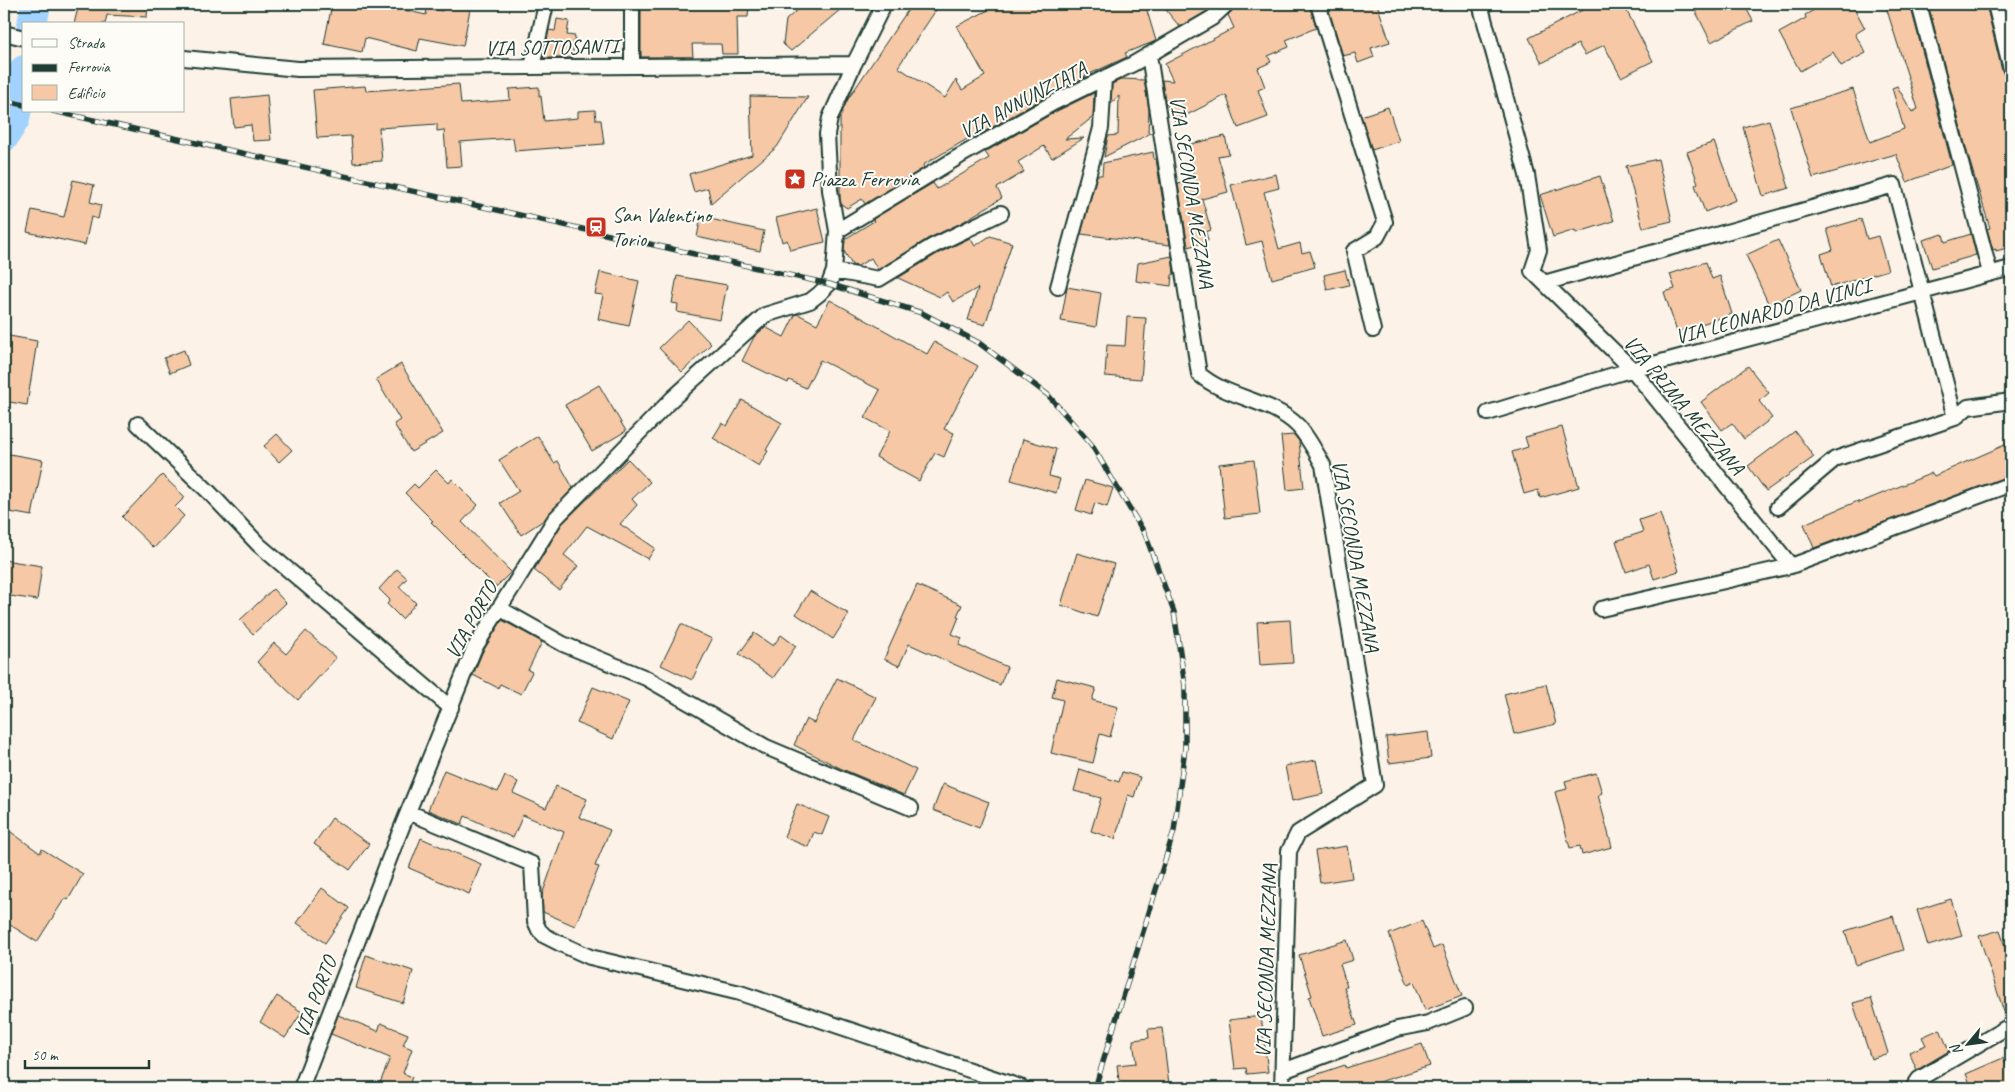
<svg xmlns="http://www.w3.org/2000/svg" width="2015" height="1092" font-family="Caveat,sans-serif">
	<rect width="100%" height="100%" fill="#fcf2e7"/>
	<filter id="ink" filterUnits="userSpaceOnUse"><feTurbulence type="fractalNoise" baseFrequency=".02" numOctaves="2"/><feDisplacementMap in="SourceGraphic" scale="10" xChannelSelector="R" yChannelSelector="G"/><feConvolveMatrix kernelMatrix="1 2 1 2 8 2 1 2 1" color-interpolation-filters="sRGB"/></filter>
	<g filter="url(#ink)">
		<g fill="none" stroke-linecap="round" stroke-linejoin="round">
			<!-- river -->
			<path stroke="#a2d2ff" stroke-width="30" d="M 32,24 L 36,4
				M 4,137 L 15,119 L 24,70"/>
		</g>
		<!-- building -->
		<path fill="#f6c8a5" stroke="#1f3d34" d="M 79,4 L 148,4 L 147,17 L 107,15 L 105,24 L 74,24 Z
			M 332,4 L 378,4 L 426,15 L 427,8 L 442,11 L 444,4 L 471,4 L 463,46 L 420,38 L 417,51 L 365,38 L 362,52 L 324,44 Z
			M 641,4 L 749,4 L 748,17 L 737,17 L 738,54 L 722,54 L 721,44 L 692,44 L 693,57 L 641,57 Z
			M 804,4 L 847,4 L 791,51 L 783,44 L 786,20 Z
			M 912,4 L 940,4 L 898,67 L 945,98 L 956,80 L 962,90 L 985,76 L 957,26 L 1000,4 L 1097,4 L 1100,9 L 1113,4 L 1145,4 L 1156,41 L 1125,53 L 1127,57 L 1083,77 L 1086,77 L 1049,95 L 975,137 L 974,135 L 923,165 L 924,168 L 865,204 L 862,199 L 847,208 L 841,204 L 840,199 L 840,118 L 846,102 Z
			M 1161,4 L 1214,4 L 1207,11 L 1180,27 Z
			M 1236,4 L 1309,4 L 1316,28 L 1286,40 L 1289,47 L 1268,56 L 1271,62 L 1258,68 L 1265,87 L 1258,90 L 1268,117 L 1238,128 L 1226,95 L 1175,121 L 1165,101 L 1162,80 L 1173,81 L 1165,64 L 1234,28 L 1228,15 L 1233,10 Z
			M 1327,4 L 1377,4 L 1390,42 L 1371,48 L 1374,57 L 1358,63 L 1355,53 L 1343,56 Z
			M 1584,4 L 1623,4 L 1653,61 L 1621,77 L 1604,45 L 1585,55 L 1578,44 L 1542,63 L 1529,38 L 1586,8 Z
			M 1692,4 L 1744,4 L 1753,21 L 1711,42 Z
			M 1825,4 L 1852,4 L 1865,28 L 1855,34 L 1866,53 L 1841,66 L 1833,52 L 1800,71 L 1779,33 L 1806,18 L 1805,15 Z
			M 1898,4 L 1910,4 L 1952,165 L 1907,182 L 1896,154 L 1813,178 L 1791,108 L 1853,89 L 1870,142 L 1904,129 L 1892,88 L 1897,86 L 1912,112 L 1918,109 L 1886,7 Z
			M 1928,4 L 1986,4 L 2002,71 L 2005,75 L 2011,78 L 2011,93 L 2007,93 L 2011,109 L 2011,210 L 2007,211 L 2011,224 L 2011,247 L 1996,251 L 1996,249 L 1993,250 L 1987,229 L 1990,228 L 1969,159 Z
			M 2004,4 L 2011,4 L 2011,33 Z
			M 557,19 L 569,21 L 567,35 L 575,36 L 572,58 L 543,58 L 549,30 L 555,31 Z
			M 1123,79 L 1144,80 L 1149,110 L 1148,133 L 1151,133 L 1104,157 L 1108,136 L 1118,135 L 1119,96 L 1111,103 L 1112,84 Z
			M 459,84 L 461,104 L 510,100 L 509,89 L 539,87 L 539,96 L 541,96 L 544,121 L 578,118 L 578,111 L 595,110 L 596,120 L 601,120 L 604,144 L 515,151 L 513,138 L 460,142 L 462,166 L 447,167 L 444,130 L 437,131 L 437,124 L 379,128 L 382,161 L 353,163 L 351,136 L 317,138 L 313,90 L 365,86 L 366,91 Z
			M 1094,93 L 1093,117 L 1065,139 L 1084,138 L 1052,158 L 1044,146 L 1018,162 L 1024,172 L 997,188 L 1002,198 L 961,223 L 929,238 L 878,270 L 871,258 L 858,266 L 852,265 L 844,251 L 845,239 L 874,221 L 873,219 L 933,183 L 937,189 L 989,158 L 985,152 L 1057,111 Z
			M 267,95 L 271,140 L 253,141 L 251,125 L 234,127 L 231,99 Z
			M 750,96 L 808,97 L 777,147 L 711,203 L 708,188 L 694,192 L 689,174 L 752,155 Z
			M 1388,107 L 1399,141 L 1372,150 L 1361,116 Z
			M 1769,120 L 1789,188 L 1763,196 L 1743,127 Z
			M 1225,136 L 1229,154 L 1218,156 L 1228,192 L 1202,199 L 1211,230 L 1206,232 L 1208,241 L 1188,247 L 1178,184 L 1194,179 L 1187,145 Z
			M 1714,142 L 1736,200 L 1705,212 L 1695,185 L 1698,183 L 1687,152 Z
			M 1153,152 L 1154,159 L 1156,159 L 1170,245 L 1081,234 L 1097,175 L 1102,175 L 1103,163 Z
			M 1658,159 L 1672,221 L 1643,228 L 1626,166 Z
			M 1276,174 L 1279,188 L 1264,192 L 1279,249 L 1300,243 L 1302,253 L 1310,251 L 1315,267 L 1272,279 L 1262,241 L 1246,245 L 1231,185 Z
			M 1600,176 L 1614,221 L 1576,233 L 1575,230 L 1553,237 L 1540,195 Z
			M 73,180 L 94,185 L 90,202 L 101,205 L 98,219 L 91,217 L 85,245 L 27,232 L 32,210 L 64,217 Z
			M 817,208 L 825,242 L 790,250 L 787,240 L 782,242 L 776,218 Z
			M 701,217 L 764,231 L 760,251 L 697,237 Z
			M 1861,219 L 1867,239 L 1878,236 L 1888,270 L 1831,287 L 1821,254 L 1833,250 L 1827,229 Z
			M 1943,234 L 1945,242 L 1971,234 L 1976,255 L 1932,268 L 1923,240 Z
			M 990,236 L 1012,243 L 985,325 L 968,320 L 978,288 L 953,302 L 947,292 L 940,297 L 898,278 L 937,254 L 970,238 L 975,246 Z
			M 1778,240 L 1801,290 L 1769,305 L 1746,255 Z
			M 1172,256 L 1174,274 L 1172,275 L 1171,286 L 1136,281 L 1138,263 Z
			M 1706,262 L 1712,279 L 1720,276 L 1732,314 L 1677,332 L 1664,292 L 1675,289 L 1670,274 Z
			M 1345,270 L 1349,285 L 1327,290 L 1324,275 Z
			M 600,272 L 639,281 L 629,326 L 598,319 L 603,295 L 595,294 Z
			M 677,276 L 727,285 L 720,320 L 677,312 L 678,304 L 672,303 Z
			M 1067,287 L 1101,293 L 1096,327 L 1061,321 Z
			M 830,300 L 927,354 L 934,342 L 978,366 L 944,429 L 954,433 L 944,457 L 935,453 L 919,481 L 876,457 L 890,431 L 865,418 L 880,390 L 820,360 L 806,388 L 789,380 L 788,383 L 742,361 L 754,337 L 765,327 L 784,337 L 795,315 L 798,314 L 817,324 Z
			M 1127,317 L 1146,318 L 1141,379 L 1105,376 L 1107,345 L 1125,346 Z
			M 688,320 L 711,344 L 682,372 L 659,348 Z
			M 4,335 L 37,341 L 27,405 L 4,401 Z
			M 184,350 L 189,365 L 170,373 L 164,358 Z
			M 401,364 L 443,433 L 411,452 L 394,424 L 400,420 L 376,379 Z
			M 1748,366 L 1769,393 L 1759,401 L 1772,418 L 1744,439 L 1732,423 L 1722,430 L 1701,402 Z
			M 599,385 L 626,431 L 592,451 L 565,405 Z
			M 742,400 L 782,423 L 766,450 L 768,451 L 759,466 L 713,438 L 722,423 L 727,426 Z
			M 1562,427 L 1579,487 L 1540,498 L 1538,490 L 1524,494 L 1512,452 L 1528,447 L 1525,437 Z
			M 1795,431 L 1814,457 L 1766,491 L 1748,466 Z
			M 277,434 L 292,450 L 279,462 L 264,446 Z
			M 1294,435 L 1299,441 L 1304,488 L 1287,490 L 1281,436 Z
			M 538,436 L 554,463 L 558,461 L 573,488 L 544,520 L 521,535 L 500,503 L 519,491 L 499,460 Z
			M 1023,439 L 1056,449 L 1049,476 L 1060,479 L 1056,493 L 1011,480 Z
			M 2007,444 L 2011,454 L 2011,475 L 1814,548 L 1804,524 L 1858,501 L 1859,503 L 1932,473 L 1934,476 Z
			M 4,453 L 43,460 L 32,516 L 4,511 Z
			M 628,459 L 650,482 L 632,499 L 637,505 L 620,524 L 655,548 L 648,559 L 587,526 L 564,555 L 578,566 L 559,590 L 534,570 L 562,524 Z
			M 1254,460 L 1260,514 L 1225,518 L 1219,464 Z
			M 436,470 L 449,483 L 452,479 L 478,505 L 462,522 L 511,572 L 496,587 L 431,522 L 433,521 L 405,493 L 414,484 L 418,488 Z
			M 162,475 L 185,497 L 175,507 L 184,516 L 154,548 L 122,517 Z
			M 1085,480 L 1113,488 L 1107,507 L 1095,503 L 1091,515 L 1076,510 Z
			M 1660,513 L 1679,571 L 1654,579 L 1649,564 L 1626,572 L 1616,541 L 1643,532 L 1639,520 Z
			M 1077,553 L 1114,564 L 1097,617 L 1061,605 Z
			M 4,560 L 42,566 L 37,600 L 4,595 Z
			M 397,569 L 407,578 L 399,587 L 416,603 L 402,619 L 387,604 L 390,600 L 379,589 Z
			M 917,585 L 962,605 L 957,616 L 959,617 L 952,634 L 962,638 L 959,645 L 1007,667 L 1000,685 L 909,644 L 899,666 L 884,659 Z
			M 273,589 L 286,603 L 253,634 L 240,620 Z
			M 810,591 L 849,614 L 833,639 L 796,614 Z
			M 502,620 L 542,642 L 528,670 L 532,672 L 521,694 L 500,684 L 498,688 L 473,675 L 482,653 Z
			M 1290,620 L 1293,663 L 1260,665 L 1257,622 Z
			M 681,624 L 712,639 L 692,680 L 661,665 Z
			M 306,631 L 336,658 L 298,700 L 257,662 L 274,643 L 286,654 Z
			M 754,633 L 773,646 L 781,635 L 796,646 L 773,678 L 739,654 Z
			M 837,678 L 876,697 L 854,740 L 916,770 L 904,795 L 842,769 L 794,745 L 806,719 L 814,723 Z
			M 1057,678 L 1096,688 L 1092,700 L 1118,707 L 1110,737 L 1100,734 L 1093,763 L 1051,753 L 1063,700 L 1052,697 Z
			M 1546,684 L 1556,724 L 1514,734 L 1504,694 Z
			M 593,687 L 629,702 L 613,739 L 577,723 Z
			M 1428,732 L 1431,758 L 1389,763 L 1386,737 Z
			M 1316,760 L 1323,794 L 1292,801 L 1285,766 Z
			M 1080,769 L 1119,782 L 1122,772 L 1140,777 L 1134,797 L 1128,795 L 1115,839 L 1091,831 L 1101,798 L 1074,791 Z
			M 444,770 L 498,792 L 505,776 L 518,782 L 513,793 L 546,808 L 556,786 L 587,799 L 579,817 L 610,830 L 595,866 L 599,867 L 575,926 L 543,912 L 542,895 L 564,832 L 523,815 L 513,838 L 465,816 L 462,824 L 428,810 Z
			M 1596,773 L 1602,793 L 1598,795 L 1612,847 L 1582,855 L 1580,846 L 1570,848 L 1555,792 L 1567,789 L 1565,781 Z
			M 943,784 L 989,802 L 979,828 L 933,810 Z
			M 797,804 L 829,817 L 822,835 L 814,832 L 808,847 L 784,837 Z
			M 332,818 L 369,844 L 350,870 L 314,844 Z
			M 4,827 L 40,853 L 42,849 L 83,874 L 68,900 L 65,898 L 37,942 L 4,921 Z
			M 421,838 L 481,864 L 469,894 L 409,868 Z
			M 1347,846 L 1352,878 L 1320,883 L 1315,851 Z
			M 322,888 L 349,908 L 325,943 L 297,923 Z
			M 1951,899 L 1962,936 L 1928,946 L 1917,910 Z
			M 1893,916 L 1903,950 L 1856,965 L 1845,931 Z
			M 1422,921 L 1433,949 L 1442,945 L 1462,996 L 1425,1010 L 1414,982 L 1408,985 L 1389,934 Z
			M 2000,930 L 2007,954 L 2011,953 L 2011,1016 L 2006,1018 L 1979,936 Z
			M 1347,940 L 1353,960 L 1340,964 L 1347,987 L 1344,987 L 1357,1025 L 1322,1036 L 1309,997 L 1312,996 L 1299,955 Z
			M 366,955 L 413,971 L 403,1003 L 356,988 Z
			M 277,996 L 302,1012 L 285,1038 L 260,1022 Z
			M 1871,998 L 1888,1053 L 1871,1059 L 1853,1003 Z
			M 338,1015 L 378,1031 L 381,1023 L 408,1034 L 403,1045 L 412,1049 L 403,1073 L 412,1077 L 408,1088 L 378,1088 L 390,1058 L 331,1034 Z
			M 1261,1016 L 1268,1072 L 1247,1074 L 1246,1068 L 1235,1069 L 1229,1020 Z
			M 1162,1028 L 1169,1084 L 1120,1088 L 1117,1065 L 1136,1063 L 1133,1040 L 1149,1038 L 1148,1029 Z
			M 1940,1029 L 1949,1051 L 1917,1070 L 1909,1052 L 1926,1045 L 1922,1037 Z
			M 1422,1044 L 1430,1066 L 1360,1088 L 1313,1088 L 1309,1077 L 1345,1065 L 1346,1068 Z
			M 2003,1058 L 2011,1076 L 2011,1088 L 1972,1088 L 1966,1074 Z"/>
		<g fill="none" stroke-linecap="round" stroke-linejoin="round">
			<!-- street casing -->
			<g stroke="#1f3d34" stroke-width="18">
				<path id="street" d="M 632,4 L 632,66
					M 1318,4 L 1385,222 L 1377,237 L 1354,251 L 1373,330
					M 1480,4 L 1527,175 L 1539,250 L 1532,271 L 1633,370 L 1791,566 L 1601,609
					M 1919,4 L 1990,273
					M 1995,4 L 2011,69
					M 4,33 L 24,38
					M 1149,55 L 1199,374 C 1227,399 1271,399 1298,426 C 1308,437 1316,452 1323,465 L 1375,785 L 1298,833 L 1289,851 L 1282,1088
					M 184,58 L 298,69 L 854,64 L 884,4
					M 532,67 L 546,4
					M 837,231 L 960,156 L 1053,103 L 1133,64 L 1212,18 L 1227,4
					M 834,271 L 879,279 L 933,246 L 1001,213
					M 1544,283 L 1894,185 L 1955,418
					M 1058,287 L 1101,128 L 1104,78
					M 1488,413 L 1620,373 L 2011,268
					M 138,424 L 209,492 L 259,545 L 451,708
					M 1778,507 L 1835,459 L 1955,418 L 1968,407 L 2011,401
					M 1791,566 L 2011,484
					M 499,608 L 563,644 L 646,678 L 766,747 L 911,808
					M 408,812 L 532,864 L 535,921 L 539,930 L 545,936 L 561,944 L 590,957 L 740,993 L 1023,1088
					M 1283,1071 L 1397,1029 L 1428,1023 L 1465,1008
					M 301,1088 L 393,849 L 474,649 L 555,519 L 672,399 L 765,315 L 810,301 L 819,294 L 829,284 L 834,271 L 837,231 L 830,190 L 827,134 L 830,118 L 854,64
					M 1913,1088 L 1919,1079 L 2011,1025"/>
			</g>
			<!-- street -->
			<use href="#street" stroke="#fdfcf7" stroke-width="14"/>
			<!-- rail casing -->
			<g stroke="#1f3d34" stroke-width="5.5">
				<path id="rail" d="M 4,100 L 24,105
					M 53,111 L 829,284 L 922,313 L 979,343 L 1048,395 L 1091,444 L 1145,534 L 1174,612 L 1185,686 L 1185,748 L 1174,831 L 1095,1088"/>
			</g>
			<!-- rail -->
			<use href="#rail" stroke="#fdfcf7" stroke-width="4" stroke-dasharray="11" stroke-linecap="butt"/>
		</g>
	</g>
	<!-- icons -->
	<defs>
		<g id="sight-square" transform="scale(1.125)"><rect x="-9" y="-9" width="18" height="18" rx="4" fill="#c8321e" stroke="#fdfcf7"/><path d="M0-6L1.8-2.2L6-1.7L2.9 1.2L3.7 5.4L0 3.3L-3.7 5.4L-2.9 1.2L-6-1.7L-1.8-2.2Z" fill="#fff"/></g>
		<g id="station-square" transform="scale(1.125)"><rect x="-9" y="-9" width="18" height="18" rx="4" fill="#c8321e" stroke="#fdfcf7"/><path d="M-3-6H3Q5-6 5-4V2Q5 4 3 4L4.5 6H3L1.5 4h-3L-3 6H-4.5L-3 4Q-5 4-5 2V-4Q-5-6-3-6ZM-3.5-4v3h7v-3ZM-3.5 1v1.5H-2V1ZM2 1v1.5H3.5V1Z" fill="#fff"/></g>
	</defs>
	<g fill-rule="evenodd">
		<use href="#sight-square" x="795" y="179"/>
		<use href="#station-square" x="596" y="227"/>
	</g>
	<g text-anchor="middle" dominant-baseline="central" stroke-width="4" stroke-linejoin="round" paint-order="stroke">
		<!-- street labels -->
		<g font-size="21" fill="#1f3d34" stroke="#fdfcf7">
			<text transform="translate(552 47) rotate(-1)">VIA SOTTOSANTI</text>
			<text transform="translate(1023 100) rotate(-28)">VIA ANNUNZIATA</text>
			<text transform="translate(1192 192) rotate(81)">VIA SECONDA MEZZANA</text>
			<text transform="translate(1773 311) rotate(-15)">VIA LEONARDO DA VINCI</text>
			<text transform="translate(1684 405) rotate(50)">VIA PRIMA MEZZANA</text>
			<text transform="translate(1356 556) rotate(80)">VIA SECONDA MEZZANA</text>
			<text transform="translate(471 620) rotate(-61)">VIA PORTO</text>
			<text transform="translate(1266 961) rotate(-88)">VIA SECONDA MEZZANA</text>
			<text transform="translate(315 997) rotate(-69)">VIA PORTO</text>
		</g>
		<!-- poi labels -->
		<g font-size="21" fill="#1f3d34" stroke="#fdfcf7" text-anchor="start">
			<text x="811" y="179">Piazza Ferrovia</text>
			<text x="612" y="215">San Valentino<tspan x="612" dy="24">Torio</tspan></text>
		</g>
	</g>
	<!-- margin -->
	<rect width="2015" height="1092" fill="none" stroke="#fdfcf7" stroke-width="20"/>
	<rect x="10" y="10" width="1995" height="1072" fill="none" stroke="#1f3d34" stroke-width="2" filter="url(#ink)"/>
	<!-- legend -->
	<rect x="22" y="22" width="162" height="90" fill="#fdfcf7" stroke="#a4b0a9"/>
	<rect x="32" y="39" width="25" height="8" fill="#fdfcf7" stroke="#a4b0a9"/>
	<text x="68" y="48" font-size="15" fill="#1f3d34">Strada</text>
	<rect x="32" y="64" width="25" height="8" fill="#1f3d34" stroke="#a4b0a9"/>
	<text x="68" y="72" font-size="15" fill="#1f3d34">Ferrovia</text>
	<rect x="32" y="85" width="25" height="15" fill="#f6c8a5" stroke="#a4b0a9"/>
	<text x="68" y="98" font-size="15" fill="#1f3d34">Edificio</text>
	<!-- north arrow -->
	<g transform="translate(1968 1044) rotate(241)" stroke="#fdfcf7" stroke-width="4" paint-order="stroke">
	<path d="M0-4L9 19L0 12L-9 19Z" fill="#1f3d34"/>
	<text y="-8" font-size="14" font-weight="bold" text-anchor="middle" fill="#1f3d34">N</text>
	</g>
	<!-- scale -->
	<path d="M25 1060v8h124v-8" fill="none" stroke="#1f3d34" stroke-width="2.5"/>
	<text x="32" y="1060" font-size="15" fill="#1f3d34" stroke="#fdfcf7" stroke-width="4" paint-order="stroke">50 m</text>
</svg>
